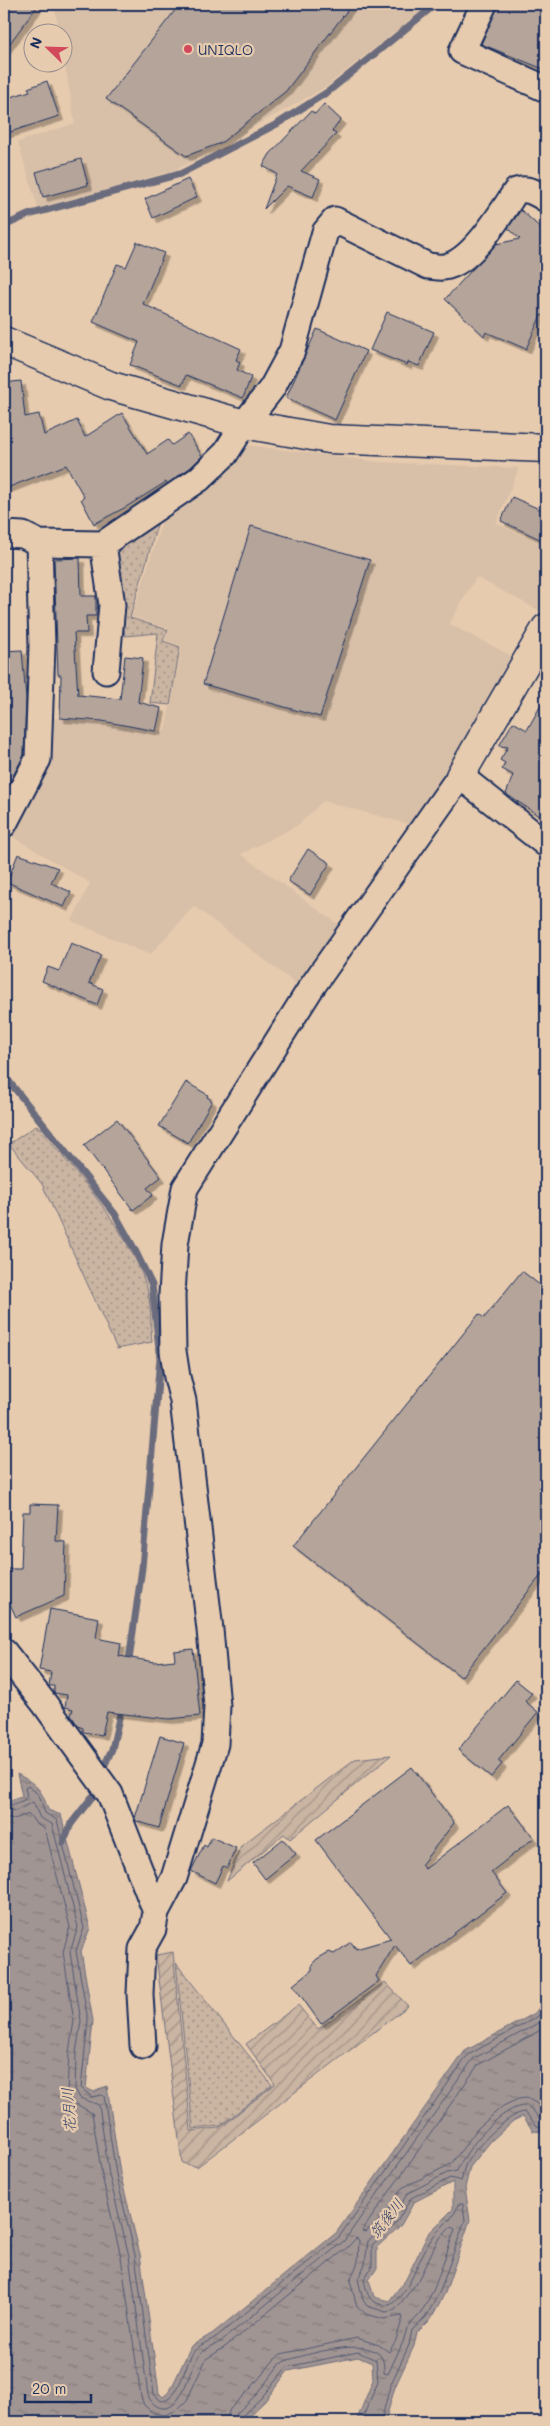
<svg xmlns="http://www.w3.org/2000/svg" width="550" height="2426" font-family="Mali,'Klee One',sans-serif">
	<defs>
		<pattern id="grass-dots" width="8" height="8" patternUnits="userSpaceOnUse" patternTransform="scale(1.25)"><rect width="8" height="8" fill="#cab4a2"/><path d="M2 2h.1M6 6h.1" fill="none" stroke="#a39387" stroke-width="1.8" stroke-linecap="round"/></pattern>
		<pattern id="garden-furrows" width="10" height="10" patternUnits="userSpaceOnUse" patternTransform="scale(1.25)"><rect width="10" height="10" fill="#cab4a2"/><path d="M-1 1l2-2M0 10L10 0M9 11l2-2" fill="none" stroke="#a39387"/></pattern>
		<pattern id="water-ripples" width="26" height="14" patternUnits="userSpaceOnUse" patternTransform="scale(1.25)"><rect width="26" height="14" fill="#a19593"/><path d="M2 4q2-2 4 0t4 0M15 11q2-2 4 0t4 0" fill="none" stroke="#827a7b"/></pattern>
		<filter id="shadow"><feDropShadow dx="4.5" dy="4.5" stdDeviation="0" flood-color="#0004"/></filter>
	</defs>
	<rect width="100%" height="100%" fill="#e7cbae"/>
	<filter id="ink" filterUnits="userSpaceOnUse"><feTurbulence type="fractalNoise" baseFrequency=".02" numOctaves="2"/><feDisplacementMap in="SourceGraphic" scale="10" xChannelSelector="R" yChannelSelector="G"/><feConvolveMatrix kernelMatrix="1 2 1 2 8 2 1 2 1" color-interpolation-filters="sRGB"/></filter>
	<g filter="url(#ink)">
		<!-- built -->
		<path fill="#d8bfa8" d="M 54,4 L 430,4 L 324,88 L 176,170 L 38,208 L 18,142 L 75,123 L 63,53 L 62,32 L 59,32 Z
			M 239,444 L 379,462 L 519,468 L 496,523 L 546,546 L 546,614 L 476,577 L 449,624 L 520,660 L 419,827 L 323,801 L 298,825 L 241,854 L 346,930 L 304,990 L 194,906 L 150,955 L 72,921 L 90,883 L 8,834 L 46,717 L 165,731 L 182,647 L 165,640 L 170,629 L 132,617 L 165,512 Z"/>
		<!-- grass -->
		<path fill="url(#grass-dots)" stroke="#727280" d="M 160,515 L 130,618 L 168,630 L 163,641 L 180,647 L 170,705 L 150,703 L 158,633 L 125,636 L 113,542 Z
			M 37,1125 C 75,1172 127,1227 146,1285 C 152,1302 150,1325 152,1342 L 117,1349 L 42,1184 L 9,1144 Z
			M 176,1963 L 272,2085 L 220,2126 L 193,2129 Z"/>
		<!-- garden -->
		<path fill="url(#garden-furrows)" stroke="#727280" d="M 391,1755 L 290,1839 L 284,1834 L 227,1881 L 241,1846 L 355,1759 Z
			M 173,1952 L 191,2131 L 219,2128 L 275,2084 L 246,2044 L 298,2005 L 318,2029 L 385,1982 L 408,2006 L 197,2167 L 182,2163 L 156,1955 Z"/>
		<!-- water -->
		<path fill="url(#water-ripples)" stroke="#6b6c7e" fill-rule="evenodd" d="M 17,1774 C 36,1784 42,1789 48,1810 L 61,1815 L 90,1928 L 81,1951 L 93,2021 L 86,2088 L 94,2092 L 107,2086 L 120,2173 L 140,2254 L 159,2393 L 163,2397 L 170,2391 L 191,2346 L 213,2333 L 336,2233 L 465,2051 L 535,2013 L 546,1998 L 546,2132 L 533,2131 L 523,2116 L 513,2121 L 491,2141 L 470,2167 L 465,2188 L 470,2220 L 445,2293 L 430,2320 L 417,2333 L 414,2346 L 395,2387 L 385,2422 L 356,2422 L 373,2380 L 372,2363 L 358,2357 L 288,2371 L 265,2401 L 243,2422 L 4,2422 L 4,1792 L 12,1800 L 22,1796 ZM 453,2182 L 453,2209 L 428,2234 L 406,2279 L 389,2301 L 374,2297 L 369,2280 L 377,2268 L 377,2247 L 401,2225 L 414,2202 Z"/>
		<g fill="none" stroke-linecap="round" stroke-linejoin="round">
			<!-- shore -->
			<path stroke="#515873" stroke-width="1" d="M 4,1799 L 12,1805 L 24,1800 L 27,1796 L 25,1788 L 28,1786 L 39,1795 L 45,1813 L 57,1820 L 84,1928 L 76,1951 L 88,2021 L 81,2088 L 92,2097 L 101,2095 L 104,2096 L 116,2174 L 135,2255 L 154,2394 L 161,2401 C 181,2401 184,2361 196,2349 C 201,2344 210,2341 216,2337 L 339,2237 L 468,2055 L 537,2017 L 546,2006
				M 4,1808 L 15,1811 L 33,1802 L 40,1818 L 52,1824 L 78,1927 L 70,1952 L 81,2021 L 76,2053 L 75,2089 L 80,2098 L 99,2105 L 109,2175 L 129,2256 L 148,2395 C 150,2401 155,2407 162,2408 C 184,2411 189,2365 200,2354 C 205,2349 214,2345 220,2342 L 344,2241 L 473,2059 L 540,2022 L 546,2016
				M 4,1817 L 14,1819 L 29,1814 L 36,1824 L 45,1829 L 70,1927 L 63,1952 L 74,2021 L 69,2052 L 67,2091 L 73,2102 L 92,2113 L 102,2176 L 121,2257 L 141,2397 L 144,2405 L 153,2413 L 165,2415 L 177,2410 L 187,2400 L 206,2359 L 225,2347 L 348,2247 L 356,2238 L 359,2240 L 358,2262 L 350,2281 L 357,2306 L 366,2314 L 384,2319 L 401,2316 L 403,2317 L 396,2340 L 389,2352 L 379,2345 L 357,2338 L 281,2354 L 274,2360 L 251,2388 L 230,2409 L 226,2422
				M 546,2027 L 478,2065 L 362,2231 L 366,2232 L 387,2213 L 402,2188 L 451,2164 L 478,2128 L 503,2106 L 518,2099 L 527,2098 L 536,2103 L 546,2114
				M 233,2422 L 237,2413 L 257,2394 L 279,2365 L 285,2361 C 305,2355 370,2335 382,2358 C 384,2362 384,2368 384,2373 L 388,2374 L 403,2342 L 407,2328 L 421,2313 L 434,2289 L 455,2229 L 451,2227 L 438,2240 L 416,2284 L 395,2310 L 386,2312 L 367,2306 L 363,2300 L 358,2279 L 365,2264 L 368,2241 L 392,2218 L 408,2193 L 447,2173 L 457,2171 C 464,2151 503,2104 526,2106 L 532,2109 L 541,2121 L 546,2121
				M 240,2422 L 241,2417 L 261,2398 L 287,2367 L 358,2352 L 376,2360 L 378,2381 L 361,2422
				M 381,2422 L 390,2386 L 409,2345 L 412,2330 L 426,2317 L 440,2291 L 465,2220 L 463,2204 L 458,2204 C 456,2218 441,2225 433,2237 C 417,2258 413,2290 390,2305 C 370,2305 368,2298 364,2280 L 372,2266 L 372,2245 L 397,2222 L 411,2198 L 450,2178 L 461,2181 C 463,2176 463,2171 465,2166 C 471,2151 509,2112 525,2112 L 537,2126 L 546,2128"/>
			<!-- stream -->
			<path stroke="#6b6c7e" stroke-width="7" d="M 4,226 L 28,215 L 180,174 L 277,124 L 329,91 L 436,4
				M 4,1075 L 115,1214 L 135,1250 L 152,1285 L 160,1358 L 142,1568 L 128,1667
				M 102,1771 L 112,1749 L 122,1705
				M 63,1843 L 71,1824 L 92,1797"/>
		</g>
		<!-- building -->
		<path fill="#b4a49a" stroke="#1b2f5e" filter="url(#shadow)" d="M 4,4 L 39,4 L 4,51 Z
			M 180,4 L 352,4 L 286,91 L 221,143 L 186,156 L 106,99 Z
			M 499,4 L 532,4 L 546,10 L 546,70 L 481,44 Z
			M 47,81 L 59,116 L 4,134 L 4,99 L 30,91 L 28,88 Z
			M 324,104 L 341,120 L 332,131 L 336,134 L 301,171 L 320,179 L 313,197 L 287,186 L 264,209 L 277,174 L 263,166 L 270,154 L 311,111 L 315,114 Z
			M 81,159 L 88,185 L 43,197 L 36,172 Z
			M 188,179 L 197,197 L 153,218 L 145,199 Z
			M 521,210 L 546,233 L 546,317 L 541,315 L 526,349 L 486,332 L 484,336 L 445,299 L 496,244 L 520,239 L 508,228 Z
			M 137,242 L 164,253 L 143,304 L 241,349 L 236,360 L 240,362 L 237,370 L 251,377 L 243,398 L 186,375 L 182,385 L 130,365 L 139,342 L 93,322 L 117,264 L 126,267 Z
			M 387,312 L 434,332 L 419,366 L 408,362 L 407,365 L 370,350 Z
			M 317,329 L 366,351 L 335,420 L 286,398 Z
			M 21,381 L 25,417 L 39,414 L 44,435 L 77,420 L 85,437 L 122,413 L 147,454 L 168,440 L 172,445 L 188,434 L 202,456 L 190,468 L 167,484 L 166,482 L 126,507 L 94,524 L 81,499 L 84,497 L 66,465 L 4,489 L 4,383 Z
			M 512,497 L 546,512 L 546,542 L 501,521 Z
			M 251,526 L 370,560 L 320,717 L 203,684 Z
			M 80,558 L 81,596 L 96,596 L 96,616 L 86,616 L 87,633 L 74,633 L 78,695 L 120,699 L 125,656 L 143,658 L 138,702 L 161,708 L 156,731 L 102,721 L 60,718 L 61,675 L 58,675 L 54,559 Z
			M 22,650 L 26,698 L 24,755 L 4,793 L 4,651 Z
			M 546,696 L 546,820 L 506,794 L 513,775 L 502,769 L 505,763 L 500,760 L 508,747 L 499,746 L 513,722 L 527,730 Z
			M 308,849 L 330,863 L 310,895 L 288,881 Z
			M 18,854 L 58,868 L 51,883 L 71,892 L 64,907 L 7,882 Z
			M 71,943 L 101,955 L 89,983 L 103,989 L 97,1005 L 42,981 L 48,967 L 59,971 Z
			M 186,1082 L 208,1095 L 207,1097 L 212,1101 L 188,1143 L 159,1126 Z
			M 117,1119 L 161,1177 L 147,1188 L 153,1195 L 133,1210 L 84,1145 Z
			M 522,1271 L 546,1290 L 546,1569 L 461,1677 L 293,1546 L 479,1314 L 484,1318 Z
			M 30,1504 L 58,1505 L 56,1541 L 66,1542 L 64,1596 L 16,1617 L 4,1591 L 4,1569 L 21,1569 L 23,1512 L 30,1512 Z
			M 50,1609 L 99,1618 L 96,1638 L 121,1643 L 119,1656 L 155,1662 L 175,1660 L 174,1651 L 193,1649 L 200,1716 L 169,1719 L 107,1712 L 102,1735 L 83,1732 L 83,1728 L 78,1726 L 71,1715 L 73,1709 L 65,1707 L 67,1695 L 54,1693 L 54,1686 L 49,1686 L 51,1672 L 39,1670 Z
			M 516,1680 L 532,1693 L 525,1701 L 538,1712 L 498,1761 L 502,1764 L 491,1777 L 458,1750 Z
			M 160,1736 L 184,1743 L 159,1828 L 136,1821 L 135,1818 Z
			M 412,1767 L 454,1823 L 421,1865 L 425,1869 L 508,1805 L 534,1838 L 491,1872 L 507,1893 L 411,1966 L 395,1945 L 376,1976 L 379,1981 L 321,2024 L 293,1985 L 312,1970 L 312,1964 L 317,1959 L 329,1952 L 334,1954 L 351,1942 L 356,1949 L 391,1939 L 316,1840 Z
			M 211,1837 L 236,1848 L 227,1868 L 223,1866 L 215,1883 L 191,1871 L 204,1845 L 207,1847 Z
			M 283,1839 L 296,1854 L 265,1879 L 253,1863 Z"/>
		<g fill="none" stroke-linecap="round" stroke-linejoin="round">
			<!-- minor casing -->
			<g stroke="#1b2f5e" stroke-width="29">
				<path id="minor" d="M 484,4 L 462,51 L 546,89
					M 4,534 L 23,535 L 39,543 L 103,544 L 199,479 L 225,454 L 244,424 L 272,388 L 292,351 L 325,232 L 335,220 L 428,266 C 433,266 439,268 444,267 C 472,263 501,213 516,191 C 528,187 536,193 546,199
					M 103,544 L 112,605 L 106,671
					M 4,824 L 38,759 L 42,646 L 39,543
					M 4,1652 L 44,1703 L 110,1794 L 156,1912
					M 143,2046 L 140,1994 L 142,1949 L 153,1929 L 156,1912 L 174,1878 L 215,1744 L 217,1706 L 210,1630 L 183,1401 L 177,1377 L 173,1351 L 172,1295 L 175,1244 L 185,1188 L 311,988 L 460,776 L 546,844"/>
			</g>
			<!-- tertiary casing -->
			<g stroke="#1b2f5e" stroke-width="31">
				<path id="tertiary" d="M 4,341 L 111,386 L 244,424 L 329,439 L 546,448
					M 460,776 L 546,628"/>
			</g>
			<!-- minor -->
			<use href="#minor" stroke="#e7cbae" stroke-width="25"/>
			<!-- tertiary -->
			<use href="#tertiary" stroke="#e7cbae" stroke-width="28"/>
		</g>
	</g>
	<!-- markers -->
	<circle fill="#d1495b" stroke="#e7cbae" stroke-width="2" cx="188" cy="49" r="5"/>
	<g text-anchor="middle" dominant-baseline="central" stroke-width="4.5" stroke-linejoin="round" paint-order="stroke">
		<!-- poi labels -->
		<g font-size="14" fill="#1b2f5e" stroke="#e7cbae" text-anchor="start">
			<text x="198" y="49">UNIQLO</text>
		</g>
		<!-- water labels -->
		<g font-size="15" font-style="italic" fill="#2f3e66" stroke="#e7cbae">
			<text transform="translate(68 2110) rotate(-94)">花月川</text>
			<text transform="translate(386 2218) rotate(-52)">筑後川</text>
		</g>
	</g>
	<!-- margin -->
	<rect width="550" height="2426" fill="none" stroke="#e7cbae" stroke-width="20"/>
	<rect x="10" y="10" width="530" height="2406" fill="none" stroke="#1b2f5e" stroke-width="2" filter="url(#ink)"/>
	<!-- north arrow -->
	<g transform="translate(48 48) rotate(293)"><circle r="24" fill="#e7cbae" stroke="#958d8e"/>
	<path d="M0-4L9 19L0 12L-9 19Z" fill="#d1495b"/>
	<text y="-8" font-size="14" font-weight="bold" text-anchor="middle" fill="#1b2f5e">N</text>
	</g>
	<!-- scale -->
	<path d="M25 2394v8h66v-8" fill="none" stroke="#1b2f5e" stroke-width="2.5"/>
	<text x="32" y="2394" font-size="15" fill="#1b2f5e" stroke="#e7cbae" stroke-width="4" paint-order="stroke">20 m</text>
</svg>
